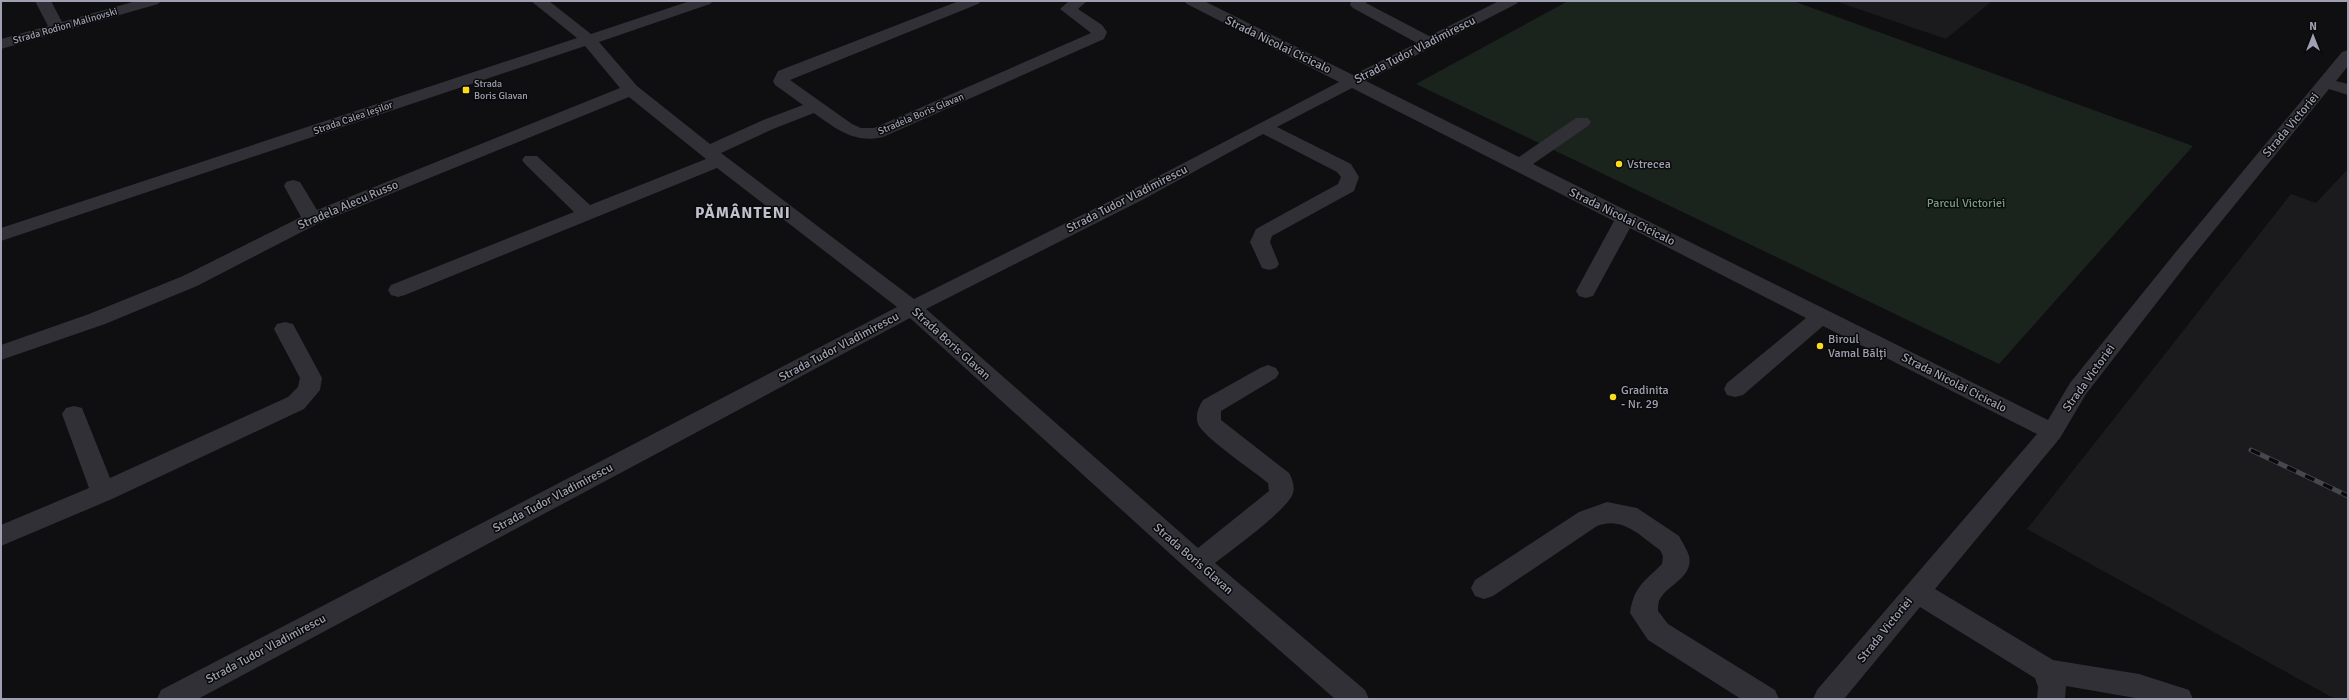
<svg xmlns="http://www.w3.org/2000/svg" width="2349" height="700" font-family="Signika,sans-serif">
	<rect width="100%" height="100%" fill="#0f0f11"/>
	<!-- built -->
	<path fill="#1b1b1e" d="M 1835,1 L 1992,1 L 1946,39 Z
		M 2348,169 L 2348,699 L 2335,699 L 2027,529 L 2291,194 L 2316,203 Z"/>
	<!-- green -->
	<path fill="#1b231d" d="M 1568,1 L 1793,1 L 2193,146 L 1999,364 L 1416,84 Z"/>
	<g fill="none" stroke-linecap="round" stroke-linejoin="round">
		<!-- minor -->
		<path fill="#303036" fill-rule="evenodd" d="M 35,1 L 51,1 L 62,22 L 136,1 L 161,1 L 158,4 L 1,49 L 1,39 L 48,26 Z
			M 531,1 L 549,1 L 591,34 L 690,1 L 713,1 L 710,4 L 599,42 L 637,86 L 710,144 L 761,121 L 803,105 L 775,85 L 773,81 L 778,71 L 959,1 L 981,1 L 978,4 L 790,80 L 852,124 L 861,128 L 874,128 L 1091,33 L 1060,9 L 1069,1 L 1087,1 L 1078,9 L 1102,25 L 1107,32 L 1104,39 L 883,137 C 855,144 836,129 814,113 L 773,129 L 721,153 L 914,299 L 1130,191 L 1339,82 L 1187,4 L 1184,1 L 1204,1 L 1353,75 L 1417,43 L 1353,8 L 1350,5 L 1351,1 L 1367,1 L 1366,3 L 1429,36 L 1499,1 L 1519,1 L 1516,4 L 1366,81 L 1519,157 L 1576,118 L 1588,118 L 1591,122 L 1588,126 L 1533,164 L 2048,420 L 2070,383 L 2175,253 L 2342,52 L 2348,50 L 2348,66 L 2336,81 L 2348,84 L 2348,95 L 2329,89 L 2189,261 L 2086,394 L 2060,438 L 1935,589 L 2053,660 L 2139,674 L 2189,690 L 2193,699 L 2141,699 L 2066,686 L 2065,699 L 2037,699 L 2038,687 L 2035,678 L 1920,607 L 1844,699 L 1813,699 L 1817,690 L 2037,434 L 1823,326 L 1743,395 L 1735,397 L 1727,395 L 1724,389 L 1727,383 L 1806,318 L 1630,228 L 1593,296 L 1586,298 L 1579,296 L 1576,291 L 1614,221 L 1352,88 L 1277,127 L 1351,164 L 1359,177 L 1354,191 L 1272,236 L 1270,242 L 1279,264 L 1276,268 L 1269,270 L 1262,268 L 1250,242 L 1256,229 L 1338,184 L 1341,177 L 1337,172 L 1263,134 L 1144,199 L 926,309 L 1198,548 L 1269,491 L 1268,483 C 1255,472 1203,437 1198,424 C 1195,415 1198,408 1203,400 L 1260,368 L 1268,365 L 1276,368 L 1279,373 L 1276,378 L 1221,411 L 1221,420 L 1289,473 C 1292,478 1295,487 1293,493 C 1289,509 1230,551 1215,563 L 1365,690 L 1369,699 L 1335,699 L 1188,570 L 910,318 L 198,699 L 157,699 L 161,690 L 897,307 L 717,168 L 405,295 L 398,297 L 391,295 L 388,290 L 391,285 L 574,212 L 525,164 L 522,160 L 525,156 L 537,156 L 590,205 L 706,159 L 629,97 L 319,223 L 197,286 L 105,324 L 1,360 L 1,345 L 89,314 L 183,276 L 301,217 L 284,186 L 286,182 L 293,180 L 300,182 L 317,210 L 620,88 L 585,46 L 1,241 L 1,228 L 577,38 Z
			M 285,322 L 293,324 L 322,378 L 320,390 L 304,409 L 112,499 L 1,546 L 1,525 L 89,488 L 62,414 L 66,408 L 74,406 L 82,408 L 110,478 L 288,397 L 298,387 L 300,378 L 274,329 L 277,324 Z
			M 1607,502 L 1637,508 L 1679,536 C 1682,542 1687,549 1689,556 C 1694,578 1666,585 1659,601 C 1658,604 1658,608 1658,611 L 1668,624 L 1775,690 L 1779,699 L 1741,699 L 1648,640 L 1630,613 C 1634,586 1644,582 1662,564 L 1663,556 L 1660,550 C 1640,536 1623,516 1597,526 L 1493,596 L 1484,599 L 1475,596 L 1471,588 L 1475,580 L 1579,512 Z"/>
		<!-- rail casing -->
		<g stroke="#47474f" stroke-width="5">
			<path id="rail" d="M 2251,450 L 2348,496"/>
		</g>
		<!-- rail -->
		<use href="#rail" stroke="#0a0a0b" stroke-width="3.5" stroke-dasharray="10" stroke-linecap="butt"/>
	</g>
	<!-- markers -->
	<g fill="#fbdb1c" stroke="#0a0a0b" stroke-width="1.5">
		<rect x="462" y="86" width="8" height="8" rx="2"/>
		<circle cx="1619" cy="164" r="4"/>
		<circle cx="1820" cy="346" r="4"/>
		<circle cx="1613" cy="397" r="4"/>
	</g>
	<g text-anchor="middle" dominant-baseline="central" stroke-width="3" stroke-linejoin="round" paint-order="stroke">
		<!-- far-street labels -->
		<g font-size="10" fill="#9fa1b2" stroke="#0a0a0b">
			<text transform="translate(65 26) rotate(-16)">Strada Rodion Malinovski</text>
			<text transform="translate(921 114) rotate(-23)">Stradela Boris Glavan</text>
			<text transform="translate(353 118) rotate(-19)">Strada Calea Ieșilor</text>
		</g>
		<!-- far-poi labels -->
		<g font-size="10" fill="#9fa1b2" stroke="#0a0a0b" text-anchor="start">
			<text x="474" y="84">Strada<tspan x="474" dy="12">Boris Glavan</tspan></text>
		</g>
		<!-- street labels -->
		<g font-size="12" fill="#9fa1b2" stroke="#0a0a0b">
			<text transform="translate(1278 45) rotate(26)">Strada Nicolai Cicicalo</text>
			<text transform="translate(1415 50) rotate(-27)">Strada Tudor Vladimirescu</text>
			<text transform="translate(2291 125) rotate(-50)">Strada Victoriei</text>
			<text transform="translate(1127 199) rotate(-27)">Strada Tudor Vladimirescu</text>
			<text transform="translate(348 205) rotate(-23)">Stradela Alecu Russo</text>
			<text transform="translate(1622 217) rotate(26)">Strada Nicolai Cicicalo</text>
			<text transform="translate(951 344) rotate(42)">Strada Boris Glavan</text>
			<text transform="translate(839 347) rotate(-28)">Strada Tudor Vladimirescu</text>
			<text transform="translate(2089 378) rotate(-54)">Strada Victoriei</text>
			<text transform="translate(1954 383) rotate(27)">Strada Nicolai Cicicalo</text>
			<text transform="translate(553 498) rotate(-28)">Strada Tudor Vladimirescu</text>
			<text transform="translate(1193 559) rotate(41)">Strada Boris Glavan</text>
			<text transform="translate(1885 630) rotate(-51)">Strada Victoriei</text>
			<text transform="translate(266 649) rotate(-28)">Strada Tudor Vladimirescu</text>
		</g>
		<!-- poi labels -->
		<g font-size="12" fill="#9fa1b2" stroke="#0a0a0b" text-anchor="start">
			<text x="1627" y="164">Vstrecea</text>
			<text x="1828" y="339">Biroul<tspan x="1828" dy="14">Vamal Bălți</tspan></text>
			<text x="1621" y="390">Gradinita<tspan x="1621" dy="14">- Nr. 29</tspan></text>
		</g>
		<!-- park labels -->
		<g font-size="12" fill="#759f7f" stroke="#0a0a0b">
			<text x="1966" y="203">Parcul Victoriei</text>
		</g>
		<!-- district labels -->
		<g font-size="16" font-weight="bold" letter-spacing="1" fill="#c0c1ce" stroke="#0a0a0b">
			<text x="743" y="213">PĂMÂNTENI</text>
		</g>
	</g>
	<!-- border -->
	<rect width="2349" height="700" fill="none" stroke="#9fa1b2" stroke-width="4"/>
	<!-- north arrow -->
	<g transform="translate(2313 36)" stroke="#0a0a0b" stroke-width="3" paint-order="stroke">
	<path d="M0-3L7 15L0 10L-7 15Z" fill="#9fa1b2"/>
	<text y="-6" font-size="11" font-weight="bold" text-anchor="middle" fill="#9fa1b2">N</text>
	</g>
</svg>
